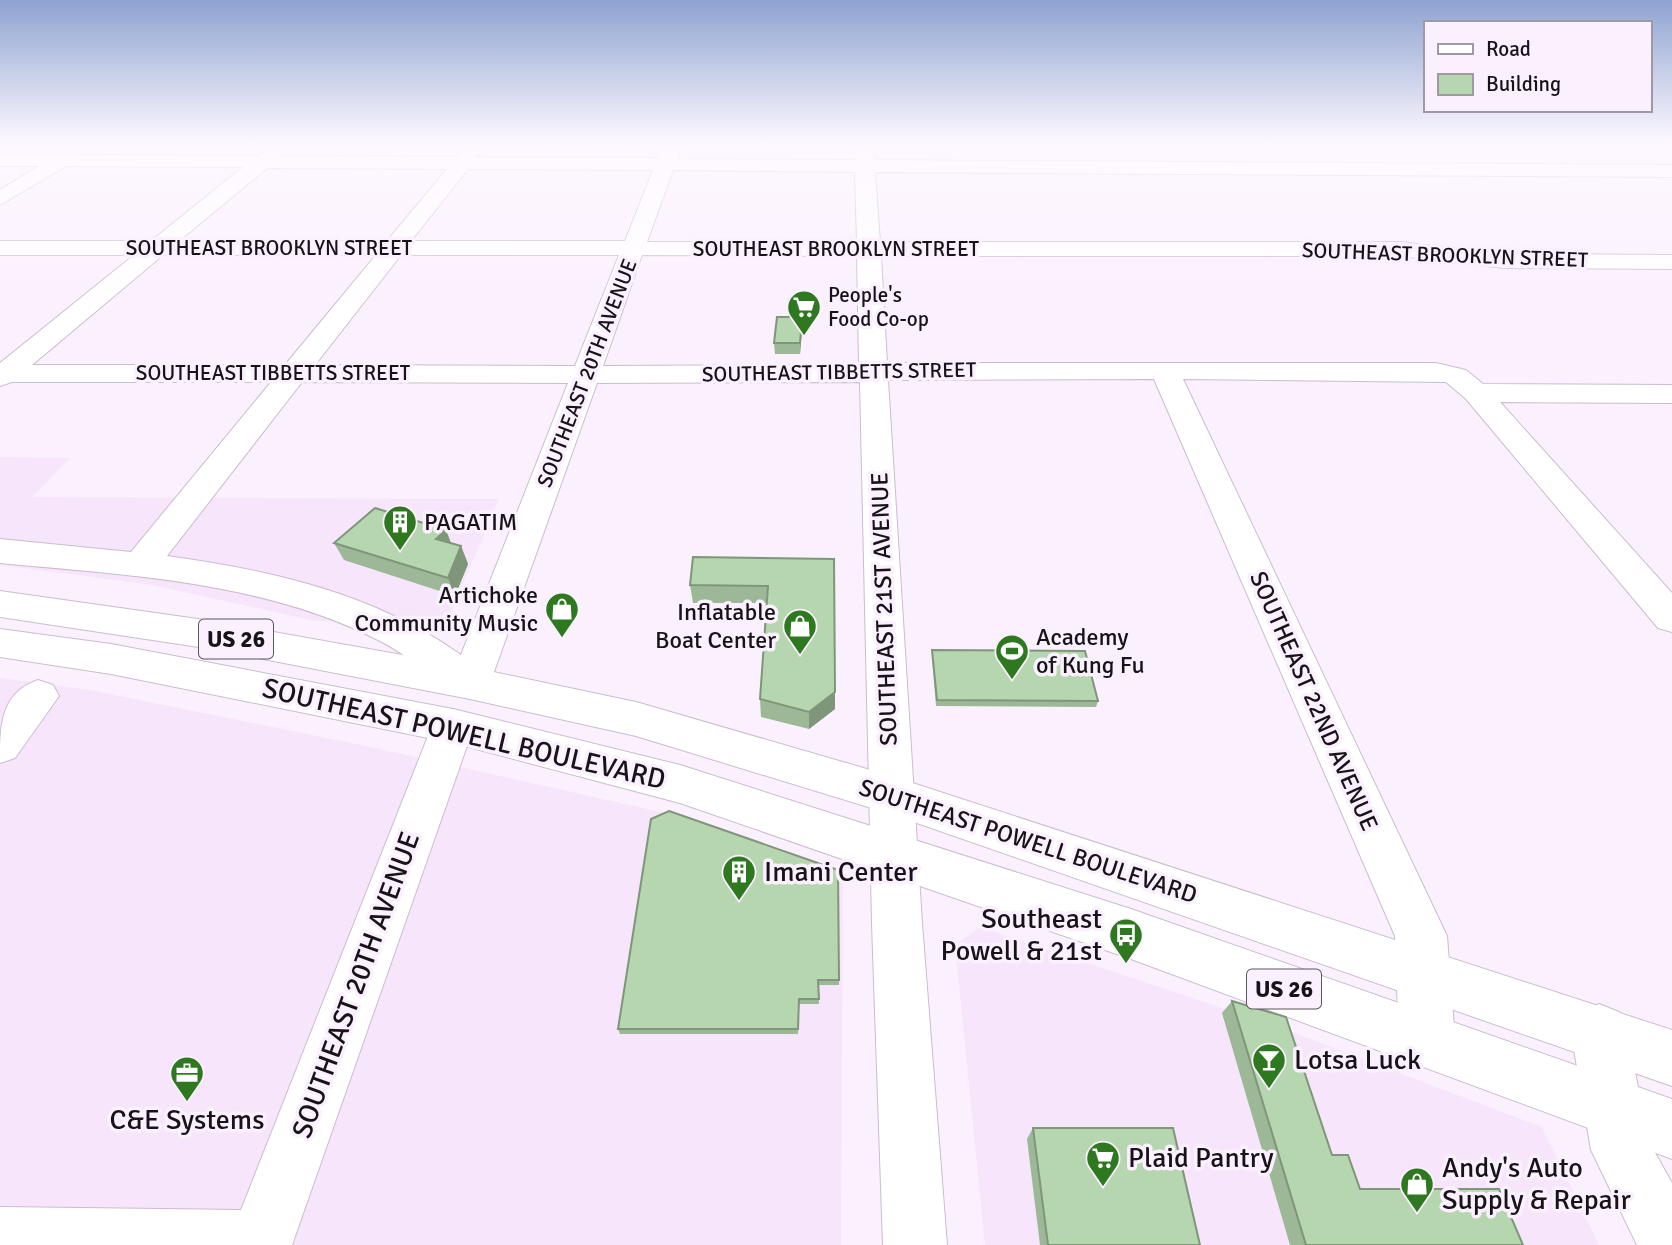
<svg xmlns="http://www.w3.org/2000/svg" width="1672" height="1245" font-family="Signika,sans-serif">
	<rect width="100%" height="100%" fill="#fbf0fe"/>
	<!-- built -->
	<path fill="#f7e5fc" d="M 0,457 L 70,458 L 32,497 L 499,499 L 448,619 L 316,621 L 152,585 L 0,565 Z
		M 0,678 L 90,690 L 366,746 L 665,813 L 843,875 L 841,1245 L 0,1245 Z
		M 980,927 L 1276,1026 L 1542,1127 L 1599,1245 L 985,1245 L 955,945 Z"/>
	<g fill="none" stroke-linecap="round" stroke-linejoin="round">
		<!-- minor casing -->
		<g stroke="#cabdcd" stroke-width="2">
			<path id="minor" d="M 665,141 L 682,143 L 677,159 L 855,160 L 855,141 L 873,141 L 875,160 L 1672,165 L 1672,177 L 875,172 L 880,242 L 1400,242 L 1504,254 L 1672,255 L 1672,269 L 1504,268 L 1400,256 L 881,256 L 887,363 L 1436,363 L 1466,370 L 1483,384 L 1672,385 L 1672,403 L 1500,402 L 1672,593 L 1672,632 L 1658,628 L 1466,399 L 1446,382 L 1183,379 L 1447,936 L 1455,1040 L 1447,1060 L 1427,1068 L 1407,1060 L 1399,1040 L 1395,936 L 1154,379 L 888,380 L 922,923 L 947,1245 L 883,1245 L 872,923 L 860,382 L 597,383 L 490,683 L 484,694 L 470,699 L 456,694 C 430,675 405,653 376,639 C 261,581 126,575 0,563 L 0,539 L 131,552 L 271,382 L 12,382 L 0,386 L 0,363 L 134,255 L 0,255 L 0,241 L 151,241 L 243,167 L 66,166 L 0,205 L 0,190 L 39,166 L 0,166 L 0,154 L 258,156 L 273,147 L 280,149 L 281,156 L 456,157 L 467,144 L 474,142 L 484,148 L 477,157 L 657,158 ZM 267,168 L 447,169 L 387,241 L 179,241 ZM 468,169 L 653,170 L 625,241 L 411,241 ZM 673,170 L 855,172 L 857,242 L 647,242 ZM 163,255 L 376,255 L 285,365 L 32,365 ZM 401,255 L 619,255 L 575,366 L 315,365 ZM 642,255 L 857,256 L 859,365 L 603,366 ZM 302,382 L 568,383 L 461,655 C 374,593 270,570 167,556 Z
				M 38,680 L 53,685 L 59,696 L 15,758 L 0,763 C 0,726 0,693 38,680 Z
				M 453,709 L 468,714 L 474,726 L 292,1245 L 0,1245 L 0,1207 L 241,1210 L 432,726 L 438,714 Z
				M 1599,1004 L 1619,1012 L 1627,1032 L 1649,1142 L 1672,1183 L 1672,1245 L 1637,1245 L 1591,1150 L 1571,1032 L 1579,1012 Z"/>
		</g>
		<!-- major casing -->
		<g stroke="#cabdcd" stroke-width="2">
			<path id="major" d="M 0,591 L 212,621 L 470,667 L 636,702 L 891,776 L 1672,1030 L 1672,1086 L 891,814 L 636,736 L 470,699 L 212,649 L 0,617 Z
				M 0,629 L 111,644 L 453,709 L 680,765 L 1131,909 L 1672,1099 L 1672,1159 L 1131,959 L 680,803 L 453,743 L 111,674 L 0,657 Z"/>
		</g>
		<!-- minor -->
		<use href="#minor" fill="#fff" fill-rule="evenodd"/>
		<!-- major -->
		<use href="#major" fill="#fff" fill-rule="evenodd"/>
	</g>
	<!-- wall -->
	<path fill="#9cb896" d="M 802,328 L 800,354 L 775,354 L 774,343 Z
		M 334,543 L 451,543 L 461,546 L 468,564 L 455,596 L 344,560 Z
		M 834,559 L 835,709 L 809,729 L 761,717 L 760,699 L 767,603 L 693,603 L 690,585 Z
		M 932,650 L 1098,701 L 1096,707 L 936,706 L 932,656 Z
		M 838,870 L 839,985 L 818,985 L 819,1004 L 799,1004 L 798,1034 L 620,1034 L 618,1029 Z
		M 1232,1001 L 1332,1155 L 1360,1189 L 1523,1245 L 1290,1245 L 1222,1013 Z
		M 1033,1128 L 1200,1245 L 1040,1245 L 1027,1139 Z"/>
	<!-- shaded-wall -->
	<path fill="#7f967a" d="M 802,317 L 802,328 L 800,354 L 800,343 Z
		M 446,530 L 453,548 L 436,539 Z
		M 461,546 L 468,564 L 455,596 L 448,578 Z
		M 835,692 L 835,709 L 809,729 L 809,712 Z"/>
	<!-- building -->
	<path fill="#b5d6ae" stroke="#7f967a" stroke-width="2" d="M 777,317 L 802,317 L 800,343 L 774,343 Z
		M 375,508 L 446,530 L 436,539 L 461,546 L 448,578 L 334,543 Z
		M 693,557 L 834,559 L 835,692 L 809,712 L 760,699 L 768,586 L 690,585 Z
		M 932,650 L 1085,651 L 1098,701 L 937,700 Z
		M 669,811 L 838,870 L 839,980 L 818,980 L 819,999 L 799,999 L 798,1029 L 618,1029 L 651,819 Z
		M 1232,1001 L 1286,1017 L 1332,1155 L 1348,1155 L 1360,1189 L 1499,1189 L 1523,1245 L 1306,1245 Z
		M 1033,1128 L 1173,1128 L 1200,1245 L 1048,1245 Z"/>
	<!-- sky -->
	<linearGradient id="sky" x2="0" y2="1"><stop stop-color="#8ea3d1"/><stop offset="0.45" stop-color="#fdf8ff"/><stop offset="1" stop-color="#fdf8ff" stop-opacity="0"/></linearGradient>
	<rect width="1672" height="315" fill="url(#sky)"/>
	<!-- icons -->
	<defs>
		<g id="supermarket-pin" transform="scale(1.75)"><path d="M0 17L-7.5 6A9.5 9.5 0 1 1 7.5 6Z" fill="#2e791f" stroke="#fbf0fe"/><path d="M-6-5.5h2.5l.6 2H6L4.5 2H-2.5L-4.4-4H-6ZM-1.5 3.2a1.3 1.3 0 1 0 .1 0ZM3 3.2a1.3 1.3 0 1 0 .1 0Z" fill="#fff"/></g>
		<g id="building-pin" transform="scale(1.75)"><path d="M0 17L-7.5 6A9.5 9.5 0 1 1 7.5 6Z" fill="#2e791f" stroke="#fbf0fe"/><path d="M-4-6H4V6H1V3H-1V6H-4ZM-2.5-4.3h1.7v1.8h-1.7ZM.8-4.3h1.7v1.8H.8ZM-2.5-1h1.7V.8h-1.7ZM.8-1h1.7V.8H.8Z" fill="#fff"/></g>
		<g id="shop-pin" transform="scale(1.75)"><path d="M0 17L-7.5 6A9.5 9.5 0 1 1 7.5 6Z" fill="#2e791f" stroke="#fbf0fe"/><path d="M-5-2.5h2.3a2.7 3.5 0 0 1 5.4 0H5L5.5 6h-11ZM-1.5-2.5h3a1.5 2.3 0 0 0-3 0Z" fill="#fff"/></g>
		<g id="stadium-pin" transform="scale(1.75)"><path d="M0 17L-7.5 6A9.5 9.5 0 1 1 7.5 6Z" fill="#2e791f" stroke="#fbf0fe"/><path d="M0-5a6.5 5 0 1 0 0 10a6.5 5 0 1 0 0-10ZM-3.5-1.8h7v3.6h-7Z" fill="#fff"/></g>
		<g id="bus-pin" transform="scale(1.75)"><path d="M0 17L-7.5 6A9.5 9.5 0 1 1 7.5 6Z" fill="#2e791f" stroke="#fbf0fe"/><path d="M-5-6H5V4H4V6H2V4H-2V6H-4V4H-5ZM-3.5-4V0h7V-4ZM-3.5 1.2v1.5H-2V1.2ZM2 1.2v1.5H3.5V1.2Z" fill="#fff"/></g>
		<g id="bar-pin" transform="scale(1.75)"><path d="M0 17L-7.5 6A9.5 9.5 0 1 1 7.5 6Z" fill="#2e791f" stroke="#fbf0fe"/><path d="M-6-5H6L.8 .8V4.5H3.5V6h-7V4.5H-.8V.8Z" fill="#fff"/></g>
		<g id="office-pin" transform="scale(1.75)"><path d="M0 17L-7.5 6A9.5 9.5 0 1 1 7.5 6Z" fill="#2e791f" stroke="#fbf0fe"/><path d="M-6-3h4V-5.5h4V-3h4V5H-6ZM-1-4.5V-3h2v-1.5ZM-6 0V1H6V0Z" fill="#fff"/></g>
	</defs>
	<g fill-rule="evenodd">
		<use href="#supermarket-pin" x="804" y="307"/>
		<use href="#building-pin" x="400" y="522"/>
		<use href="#shop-pin" x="562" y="609"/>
		<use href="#shop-pin" x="800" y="626"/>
		<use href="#stadium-pin" x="1012" y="651"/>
		<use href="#building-pin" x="739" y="872"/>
		<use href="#bus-pin" x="1126" y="935"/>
		<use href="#bar-pin" x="1269" y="1060"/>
		<use href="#office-pin" x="187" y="1073"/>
		<use href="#supermarket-pin" x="1103" y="1158"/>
		<use href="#shop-pin" x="1417" y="1184"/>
	</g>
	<g text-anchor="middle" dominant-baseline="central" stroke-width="7" stroke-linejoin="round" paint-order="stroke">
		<!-- far-street labels -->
		<g font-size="21" fill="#171318" stroke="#fbf0fe">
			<text x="269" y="248">SOUTHEAST BROOKLYN STREET</text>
			<text x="836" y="249">SOUTHEAST BROOKLYN STREET</text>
			<text transform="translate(1445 255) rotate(2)">SOUTHEAST BROOKLYN STREET</text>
			<text transform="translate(839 372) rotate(-1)">SOUTHEAST TIBBETTS STREET</text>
			<text x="273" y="373">SOUTHEAST TIBBETTS STREET</text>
			<text transform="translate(587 373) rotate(-69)">SOUTHEAST 20TH AVENUE</text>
		</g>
		<!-- far-poi labels -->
		<g font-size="21" fill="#171318" stroke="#fbf0fe" text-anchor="start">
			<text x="828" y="295">People's<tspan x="828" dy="24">Food Co-op</tspan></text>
		</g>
		<!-- shield labels -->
		<g fill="#fbf0fe" stroke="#5b555d" stroke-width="2">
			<rect x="199" y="619.5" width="74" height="39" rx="5"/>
			<rect x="1247" y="969.5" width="74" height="39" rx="5"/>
		</g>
		<g font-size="23" font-weight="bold" fill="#171318">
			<text x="236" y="639">US 26</text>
			<text x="1284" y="989">US 26</text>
		</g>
		<!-- poi labels -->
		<g font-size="24" fill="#171318" stroke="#fbf0fe" text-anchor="start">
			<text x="424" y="522">PAGATIM</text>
			<text x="538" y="595" text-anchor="end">Artichoke<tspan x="538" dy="28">Community Music</tspan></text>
			<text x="776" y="612" text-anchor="end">Inflatable<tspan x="776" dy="28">Boat Center</tspan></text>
			<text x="1036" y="637">Academy<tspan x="1036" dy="28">of Kung Fu</tspan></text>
		</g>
		<!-- street labels -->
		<g font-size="24" fill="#171318" stroke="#fbf0fe">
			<text transform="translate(884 609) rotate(-92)">SOUTHEAST 21ST AVENUE</text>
			<text transform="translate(1314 701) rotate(66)">SOUTHEAST 22ND AVENUE</text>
			<text transform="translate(1028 841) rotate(18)">SOUTHEAST POWELL BOULEVARD</text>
		</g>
		<!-- near-street labels -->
		<g font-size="28" fill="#171318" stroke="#fbf0fe">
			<text transform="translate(464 734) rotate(13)">SOUTHEAST POWELL BOULEVARD</text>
			<text transform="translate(356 985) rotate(-70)">SOUTHEAST 20TH AVENUE</text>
		</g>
		<!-- near-poi labels -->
		<g font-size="28" fill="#171318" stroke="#fbf0fe" text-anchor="start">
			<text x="764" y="872">Imani Center</text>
			<text x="1102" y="919" text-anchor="end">Southeast<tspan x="1102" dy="32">Powell &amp; 21st</tspan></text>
			<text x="1294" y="1060">Lotsa Luck</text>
			<text x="187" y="1120" text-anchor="middle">C&amp;E Systems</text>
			<text x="1128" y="1158">Plaid Pantry</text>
			<text x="1442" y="1168">Andy's Auto<tspan x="1442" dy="32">Supply &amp; Repair</tspan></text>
		</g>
	</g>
	<!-- legend -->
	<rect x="1424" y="21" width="228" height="91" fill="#fbf0fe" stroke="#a098a2" stroke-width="2"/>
	<rect x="1438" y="44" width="35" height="10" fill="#ffffff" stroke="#a098a2" stroke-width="2"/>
	<text x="1486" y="56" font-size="21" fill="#171318">Road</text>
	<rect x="1438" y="74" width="35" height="21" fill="#b5d6ae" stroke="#a098a2" stroke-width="2"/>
	<text x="1486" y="91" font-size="21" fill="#171318">Building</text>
</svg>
